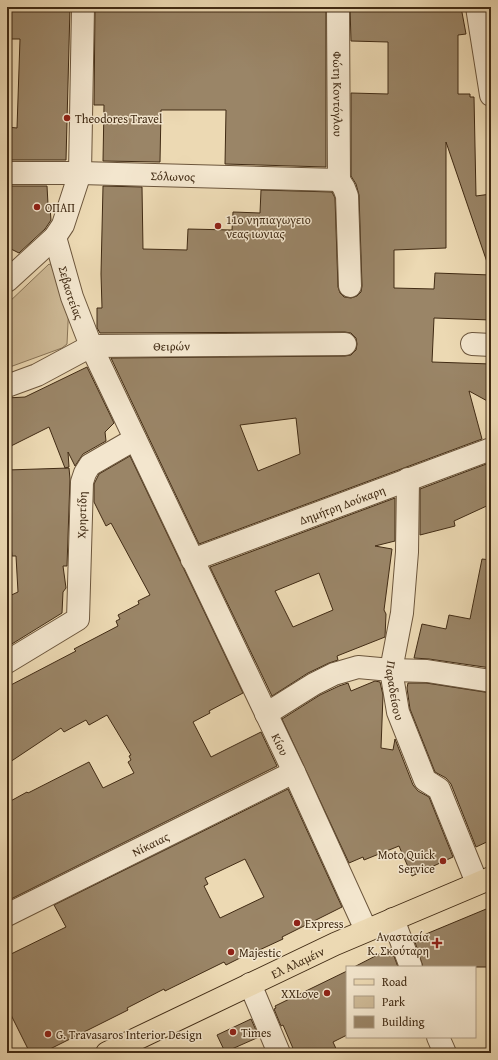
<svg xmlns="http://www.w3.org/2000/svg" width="498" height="1060" font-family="'Gentium Book Plus',serif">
	<rect width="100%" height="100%" fill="#ecd9b3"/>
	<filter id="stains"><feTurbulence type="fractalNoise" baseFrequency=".005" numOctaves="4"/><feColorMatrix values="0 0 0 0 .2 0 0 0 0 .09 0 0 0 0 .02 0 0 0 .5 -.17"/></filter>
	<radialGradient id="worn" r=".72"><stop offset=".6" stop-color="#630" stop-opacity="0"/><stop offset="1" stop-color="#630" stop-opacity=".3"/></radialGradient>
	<!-- green -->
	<path fill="#cfbb98" stroke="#887356" d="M 49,264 L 61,271 L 70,281 L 67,344 L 62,348 L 7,368 L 7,304 Z"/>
	<!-- building -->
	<path fill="#9a8567" stroke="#412b14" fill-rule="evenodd" d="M 7,7 L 70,7 L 66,160 L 7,160 L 7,127 L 17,128 L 20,39 L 7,39 Z
		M 95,7 L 326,7 L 326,167 L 225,164 L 226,110 L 161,110 L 160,162 L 103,161 L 104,105 L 94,105 Z
		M 350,7 L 461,7 L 466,34 L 458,35 L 458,94 L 470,94 L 470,97 L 474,97 L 476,196 L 491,194 L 491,265 L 488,265 L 446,142 L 446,248 L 394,250 L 394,288 L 434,289 L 435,273 L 491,275 L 491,320 L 434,318 L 432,362 L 491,364 L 491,403 L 469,391 L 482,439 L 199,544 L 111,358 L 345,356 L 351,355 L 356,350 L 357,344 L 356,338 L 351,333 L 345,332 L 100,333 L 97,328 L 97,308 L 102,308 L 101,274 L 103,186 L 142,187 L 143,249 L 187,250 L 188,229 L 232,230 L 233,212 L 260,213 L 261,190 L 332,192 L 335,198 L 338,287 L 340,293 L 344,297 L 351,298 L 357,296 L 361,292 L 362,286 L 359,195 L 356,184 L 351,176 L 351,93 L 388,94 L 388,42 L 351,41 ZM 296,418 L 300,454 L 258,471 L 240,425 Z
		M 7,186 L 47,186 L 48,204 L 50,207 L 51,220 L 45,229 L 19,253 L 7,247 Z
		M 87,367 L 114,423 L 105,432 L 106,441 L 83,454 L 75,466 L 68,452 L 69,467 L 65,468 L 49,427 L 7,448 L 7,398 L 25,397 Z
		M 130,456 L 243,693 L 209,711 L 210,713 L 193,722 L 211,757 L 261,732 L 277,766 L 7,901 L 7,803 L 27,792 L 28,793 L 89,762 L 103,788 L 134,773 L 128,762 L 131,760 L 129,756 L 131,755 L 107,715 L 89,725 L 86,720 L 64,732 L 61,728 L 7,764 L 7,687 L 76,651 L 74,649 L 118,626 L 116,621 L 120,619 L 118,615 L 139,604 L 138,601 L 150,595 L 111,523 L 106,526 L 94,502 L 94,484 L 99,474 Z
		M 489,463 L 491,471 L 491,504 L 454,521 L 455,526 L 420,535 L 420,489 Z
		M 69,468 L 70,479 L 67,566 L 63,566 L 66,588 L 63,592 L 62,613 L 7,647 L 7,597 L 18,592 L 16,556 L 12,556 L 9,527 L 7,528 L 7,470 Z
		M 395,498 L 395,541 L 375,546 L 392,549 L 384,610 L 386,614 L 385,637 L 337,656 L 338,660 L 329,663 L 308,673 L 272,696 L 210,567 ZM 319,573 L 333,610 L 293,627 L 275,591 Z
		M 482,559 L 491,560 L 491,668 L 429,659 L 414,658 L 422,624 L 446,629 L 449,615 L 470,619 Z
		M 375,681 L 380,682 L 383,695 L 381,748 L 393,750 L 395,739 L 413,785 L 418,791 L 429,797 L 453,857 L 412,876 L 399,846 L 364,860 L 363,857 L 349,863 L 282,719 L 320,695 L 339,686 L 348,683 L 351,691 Z
		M 408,683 L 426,683 L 491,693 L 491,840 L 476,847 L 451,784 L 446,778 L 435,772 L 410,709 L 407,688 Z
		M 288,789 L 342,907 L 282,937 L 283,939 L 255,952 L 254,951 L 226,965 L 224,962 L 165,991 L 164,989 L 127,1008 L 128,1010 L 42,1053 L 30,1053 L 7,1007 L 7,956 L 66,927 L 54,905 ZM 245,859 L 264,897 L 220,918 L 204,886 L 208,884 L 205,878 Z
		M 491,907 L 491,967 L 423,967 L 414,939 Z
		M 391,948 L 398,967 L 354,967 Z
		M 347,971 L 347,1035 L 333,1042 L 338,1053 L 295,1053 L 283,1025 L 281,1026 L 274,1009 L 276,1008 L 275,1006 Z
		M 251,1019 L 259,1037 L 225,1052 L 217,1035 Z"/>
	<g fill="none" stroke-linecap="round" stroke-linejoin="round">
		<!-- minor casing -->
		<g stroke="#6c563c" stroke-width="24">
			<g id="minor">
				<path id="s1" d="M 338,7 L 339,180"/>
				<path d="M 477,7 L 491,95"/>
				<path id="s2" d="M 7,173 L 80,173 L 339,180"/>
				<path d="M 339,180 L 344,188 L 347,196 L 350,286"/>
				<path id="s3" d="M 55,237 L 72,297 L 91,346 L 294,772 L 366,930"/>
				<path d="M 7,281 L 55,237 L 63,225 L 80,173 L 83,7"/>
				<path d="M 472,344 L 491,345"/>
				<path id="s4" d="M 7,386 L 37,375 L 91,346 L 345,344"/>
				<path id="s5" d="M 408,479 L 407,552 L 402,613 L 391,670 L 398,712 L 425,780 L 439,789 L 477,883"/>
				<path id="s6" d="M 192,560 L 491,449"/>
				<path id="s7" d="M 7,662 L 78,619 L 82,482 L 85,473 L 90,465 L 135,439"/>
				<path d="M 266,714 L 314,684 L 334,674 L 358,667 L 391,670 L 427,671 L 491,681"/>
				<path id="s8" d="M 7,915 L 294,772"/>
				<path d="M 393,919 L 411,967"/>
				<path d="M 250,984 L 279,1053"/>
				<path d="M 438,1037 L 445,1053"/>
			</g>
		</g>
		<!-- major casing -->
		<g stroke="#412b14" stroke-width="24">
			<g id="major">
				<path id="s9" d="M 107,1053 L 335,944 L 491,878"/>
			</g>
		</g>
		<!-- minor -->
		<use href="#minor" stroke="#f3e6ce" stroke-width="22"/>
		<!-- major -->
		<use href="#major" stroke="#ecd9b3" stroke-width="22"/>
	</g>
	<!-- markers -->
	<g fill="#8f2418" stroke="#f3e6ce" stroke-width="1.5">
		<circle cx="67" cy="118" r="4"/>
		<circle cx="37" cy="207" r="4"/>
		<circle cx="218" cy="226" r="4"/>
		<circle cx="443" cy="861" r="4"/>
		<circle cx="297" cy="923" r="4"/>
		<path d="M435 937h4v4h4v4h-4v4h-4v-4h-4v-4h4z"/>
		<circle cx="231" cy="952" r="4"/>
		<circle cx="327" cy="993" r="4"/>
		<circle cx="233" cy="1032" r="4"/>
		<circle cx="48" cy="1034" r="4"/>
	</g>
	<g text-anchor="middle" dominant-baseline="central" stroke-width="3" stroke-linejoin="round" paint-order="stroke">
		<!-- street labels -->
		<g font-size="12" fill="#412b14" stroke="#f3e6ce">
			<text stroke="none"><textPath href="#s1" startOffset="87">Φώτη Κοντόγλου</textPath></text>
			<text stroke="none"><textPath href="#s2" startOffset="166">Σόλωνος</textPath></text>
			<text stroke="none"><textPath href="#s3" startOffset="58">Σεβαστείας</textPath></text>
			<text stroke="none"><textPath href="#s4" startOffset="174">Θειρών</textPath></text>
			<text stroke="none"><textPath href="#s6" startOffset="160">Δημήτρη Δούκαρη</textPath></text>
			<text stroke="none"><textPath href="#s7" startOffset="187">Χρηστίδη</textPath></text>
			<text stroke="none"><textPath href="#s5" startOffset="213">Παραδείσου</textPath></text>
			<text stroke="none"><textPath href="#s3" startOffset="556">Κίου</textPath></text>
			<text stroke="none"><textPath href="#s8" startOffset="160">Νίκαιας</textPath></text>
			<text stroke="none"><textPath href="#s9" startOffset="211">Ελ Αλαμέιν</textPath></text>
		</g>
		<!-- poi labels -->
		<g font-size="12" fill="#412b14" stroke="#f3e6ce" text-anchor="start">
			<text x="75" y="118">Theodores Travel</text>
			<text x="45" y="207">ΟΠΑΠ</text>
			<text x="226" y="219">11ο νηπιαγωγειο<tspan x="226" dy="14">νεας ιωνιας</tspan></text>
			<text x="435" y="854" text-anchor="end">Moto Quick<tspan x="435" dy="14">Service</tspan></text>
			<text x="305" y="923">Express</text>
			<text x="429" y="936" text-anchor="end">Αναστασία<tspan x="429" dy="14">Κ. Σκούταρη</tspan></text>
			<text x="239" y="952">Majestic</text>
			<text x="319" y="993" text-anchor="end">XXLove</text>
			<text x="241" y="1032">Times</text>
			<text x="56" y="1034">G. Travasaros Interior Design</text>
		</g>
	</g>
	<!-- margin -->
	<rect width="498" height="1060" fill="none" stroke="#ecd9b3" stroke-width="24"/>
	<rect x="8" y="8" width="482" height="1044" fill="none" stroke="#412b14" stroke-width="2"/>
	<rect x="12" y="12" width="474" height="1036" fill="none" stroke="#412b14"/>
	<!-- legend -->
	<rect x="346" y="966" width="130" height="72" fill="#f3e6ce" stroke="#ac9b84"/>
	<rect x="354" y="979" width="20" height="6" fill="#ecd9b3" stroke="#ac9b84"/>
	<text x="382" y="986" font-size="12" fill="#412b14">Road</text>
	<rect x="354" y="996" width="20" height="12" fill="#cfbb98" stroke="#ac9b84"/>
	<text x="382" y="1006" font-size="12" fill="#412b14">Park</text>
	<rect x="354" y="1016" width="20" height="12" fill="#9a8567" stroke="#ac9b84"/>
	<text x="382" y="1026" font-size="12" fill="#412b14">Building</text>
	<rect width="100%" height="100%" filter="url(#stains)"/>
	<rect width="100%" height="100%" fill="url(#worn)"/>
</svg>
